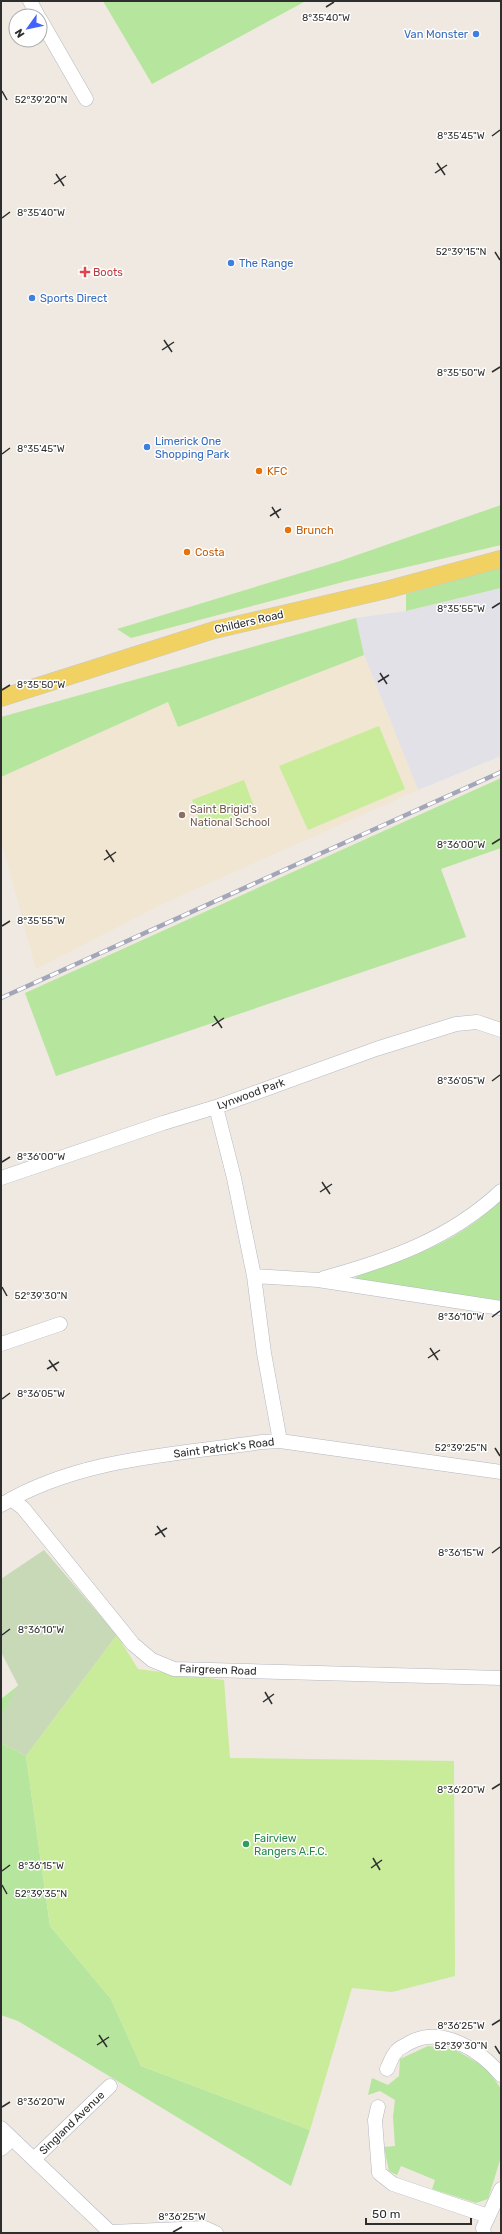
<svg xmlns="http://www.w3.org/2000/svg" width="502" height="2234" font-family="Rubik,sans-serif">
	<rect width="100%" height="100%" fill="#efe9e1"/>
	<!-- industrial -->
	<path fill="#e3e1e8" d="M 501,588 L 501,756 L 418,790 L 364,655 L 356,618 L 406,611 Z"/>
	<!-- education -->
	<path fill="#f0e6d1" d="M 364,655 L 418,790 L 164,903 L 36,969 L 1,840 L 1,777 L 169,702 L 178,727 Z"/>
	<!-- green -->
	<path fill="#b6e59e" d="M 103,1 L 304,1 L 304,2 L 152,84 Z
		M 501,505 L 501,545 L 347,581 L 131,638 L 117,629 L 337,562 Z
		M 501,567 L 501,588 L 406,611 L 406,594 Z
		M 356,618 L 364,655 L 178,727 L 168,702 L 1,777 L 1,717 Z
		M 501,778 L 501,848 L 441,869 L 466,937 L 56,1076 L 25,993 Z
		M 501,1200 L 501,1301 L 361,1281 L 355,1277 C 392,1264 432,1251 465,1229 C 478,1221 490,1210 501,1200 Z
		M 19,1685 L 1,1717 L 1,1699 Z
		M 1,1743 L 26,1756 L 50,1926 L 111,1999 L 141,2066 L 310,2130 L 291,2186 L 18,2021 L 1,2015 Z
		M 428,2046 L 454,2049 L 488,2069 L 501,2089 L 501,2157 L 488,2199 L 476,2203 L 432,2189 L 435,2180 L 401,2166 L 397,2175 L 389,2171 L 384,2147 L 395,2146 L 393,2117 L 395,2100 L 380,2091 L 368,2095 L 372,2078 L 388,2085 L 399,2076 L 400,2059 Z"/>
	<!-- cemetery -->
	<path fill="#c8d9b8" d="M 44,1550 L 117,1635 L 26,1756 L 1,1743 L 1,1717 L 18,1685 L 1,1652 L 1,1579 Z"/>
	<!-- pitch -->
	<path fill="#c9ec9a" d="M 379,726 L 405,789 L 308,830 L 279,766 Z
		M 244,780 L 255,809 L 203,829 L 192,800 Z
		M 117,1635 L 138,1669 L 224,1680 L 230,1758 L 454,1761 L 455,1976 L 392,1992 L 352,1988 L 310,2130 L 141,2066 L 111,1999 L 50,1926 L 26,1756 Z"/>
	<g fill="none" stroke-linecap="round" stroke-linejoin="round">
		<!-- minor casing -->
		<g stroke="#b4b7c1" stroke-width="15">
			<path id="minor" d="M 30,1 L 38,16
				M 40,19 L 86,99
				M 216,1107 L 234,1178 L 254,1276
				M 1,1178 L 163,1123 L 216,1107 L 376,1049 L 456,1024 L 477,1022 L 501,1030
				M 324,1278 C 390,1260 451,1238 501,1191
				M 1,1344 L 60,1324
				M 280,1441 L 264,1353 L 254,1276 L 318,1280 L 501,1308
				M 11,1499 L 23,1508 L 133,1644 L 152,1660 L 174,1669 L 501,1678
				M 1,1505 C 79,1458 173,1455 262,1442 L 280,1441 L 501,1472
				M 387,2069 C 390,2063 392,2056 396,2052 C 398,2048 405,2046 409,2043 C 441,2025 480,2050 501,2075
				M 378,2107 L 375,2120 L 379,2173 L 393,2184 L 488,2216
				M 1,2128 L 111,2233
				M 1,2149 L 12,2139
				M 34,2159 L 110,2086
				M 111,2232 L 205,2228 L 216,2233
				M 484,2233 L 483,2228 L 501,2189"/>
		</g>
		<!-- major casing -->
		<g stroke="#c9c9c9" stroke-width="18">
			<path id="major" d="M 1,698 L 214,630 L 386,590 L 501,559"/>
		</g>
		<!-- minor -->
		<use href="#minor" stroke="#fff" stroke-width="14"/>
		<!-- major -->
		<use href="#major" stroke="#f2d163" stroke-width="17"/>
		<!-- rail casing -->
		<g stroke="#a3a6b8" stroke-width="4.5">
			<path id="rail" d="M 1,998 L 501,772"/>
		</g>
		<!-- rail -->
		<use href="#rail" stroke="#fff" stroke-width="3" stroke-dasharray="9" stroke-linecap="butt"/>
	</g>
	<!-- ticks -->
	<path fill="none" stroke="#2e2e2e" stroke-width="1.5" d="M 326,7 L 334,2M 2,91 L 7,100M 492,136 L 500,130M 437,163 L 445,175M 435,173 L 447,165M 56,174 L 64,186M 54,184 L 66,176M 2,218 L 10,212M 495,252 L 500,260M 164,340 L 172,352M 162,350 L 174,342M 492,372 L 500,367M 2,454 L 10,448M 272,507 L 279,518M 270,516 L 281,509M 492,608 L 500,603M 380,673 L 387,684M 378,682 L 389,675M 2,690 L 10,685M 492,844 L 500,839M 106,850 L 114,862M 104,860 L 116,852M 2,926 L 10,921M 214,1016 L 222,1028M 212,1026 L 224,1018M 492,1081 L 500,1075M 2,1162 L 10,1157M 322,1182 L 330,1194M 320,1192 L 332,1184M 2,1287 L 7,1296M 492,1317 L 500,1311M 430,1348 L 438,1360M 428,1358 L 440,1350M 49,1360 L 57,1371M 47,1369 L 59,1362M 2,1399 L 10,1393M 495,1448 L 500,1456M 157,1526 L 165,1537M 155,1535 L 167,1528M 492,1553 L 500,1547M 2,1635 L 10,1629M 265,1692 L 272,1704M 263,1702 L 274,1694M 492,1789 L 500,1784M 373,1858 L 380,1870M 371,1868 L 382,1860M 2,1871 L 10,1865M 2,1885 L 7,1894M 492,2025 L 500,2020M 99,2035 L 107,2047M 97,2045 L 109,2037M 495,2046 L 500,2054M 2,2107 L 10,2102M 173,2232 L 182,2227"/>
	<!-- markers -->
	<g fill="#3f7fe0" stroke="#fff" stroke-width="1.5">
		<circle cx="476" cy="34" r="4"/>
		<circle cx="231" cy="263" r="4"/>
		<circle cx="32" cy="298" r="4"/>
		<circle cx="147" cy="447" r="4"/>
	</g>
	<path fill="#e0444e" stroke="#fff" stroke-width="1.5" d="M83 266h4v4h4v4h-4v4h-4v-4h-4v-4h4z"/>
	<g fill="#e8710a" stroke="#fff" stroke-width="1.5">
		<circle cx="259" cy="471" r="4"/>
		<circle cx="288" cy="530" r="4"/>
		<circle cx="187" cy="552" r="4"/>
	</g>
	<circle fill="#8d6e63" stroke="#fff" stroke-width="1.5" cx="182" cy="815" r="4"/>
	<circle fill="#2e9e5b" stroke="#fff" stroke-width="1.5" cx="246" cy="1844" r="4"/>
	<g text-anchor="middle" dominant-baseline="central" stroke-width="3" stroke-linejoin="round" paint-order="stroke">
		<!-- shop labels -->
		<g font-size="11" fill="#366cbe" stroke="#fff" text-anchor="start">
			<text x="468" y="34" text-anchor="end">Van Monster</text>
			<text x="239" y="263">The Range</text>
			<text x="40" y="298">Sports Direct</text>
			<text x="155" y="441">Limerick One<tspan x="155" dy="13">Shopping Park</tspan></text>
		</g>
		<!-- health labels -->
		<g font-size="11" fill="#be3a42" stroke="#fff" text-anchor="start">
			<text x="93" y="272">Boots</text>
		</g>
		<!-- food labels -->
		<g font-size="11" fill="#c56008" stroke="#fff" text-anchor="start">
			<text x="267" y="471">KFC</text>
			<text x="296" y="530">Brunch</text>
			<text x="195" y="552">Costa</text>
		</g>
		<!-- street labels -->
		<g font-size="11" fill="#2e2e2e" stroke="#fff">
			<text transform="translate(249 622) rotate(-13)">Childers Road</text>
			<text transform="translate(251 1094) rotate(-20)">Lynwood Park</text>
			<text transform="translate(224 1448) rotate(-7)">Saint Patrick's Road</text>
			<text transform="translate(218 1670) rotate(2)">Fairgreen Road</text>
			<text transform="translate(72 2123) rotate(-44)">Singland Avenue</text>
		</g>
		<!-- education labels -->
		<g font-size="11" fill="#785e54" stroke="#fff" text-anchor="start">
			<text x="190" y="809">Saint Brigid's<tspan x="190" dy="13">National School</tspan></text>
		</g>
		<!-- leisure labels -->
		<g font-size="11" fill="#27864d" stroke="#fff" text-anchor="start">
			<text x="254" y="1838">Fairview<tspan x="254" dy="13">Rangers A.F.C.</tspan></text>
		</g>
	</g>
	<g font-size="10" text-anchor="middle" fill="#2e2e2e" stroke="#fff" stroke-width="3" stroke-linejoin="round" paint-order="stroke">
		<text x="326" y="21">8°35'40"W</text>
		<text x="41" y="103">52°39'20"N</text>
		<text x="461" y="139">8°35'45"W</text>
		<text x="41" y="216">8°35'40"W</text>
		<text x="461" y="255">52°39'15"N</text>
		<text x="461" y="376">8°35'50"W</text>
		<text x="41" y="452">8°35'45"W</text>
		<text x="461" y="612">8°35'55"W</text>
		<text x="41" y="688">8°35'50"W</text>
		<text x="461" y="848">8°36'00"W</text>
		<text x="41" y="924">8°35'55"W</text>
		<text x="461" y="1084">8°36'05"W</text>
		<text x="41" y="1160">8°36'00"W</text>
		<text x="41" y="1299">52°39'30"N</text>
		<text x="461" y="1320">8°36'10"W</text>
		<text x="41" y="1397">8°36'05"W</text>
		<text x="461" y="1451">52°39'25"N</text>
		<text x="461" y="1556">8°36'15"W</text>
		<text x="41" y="1633">8°36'10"W</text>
		<text x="461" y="1793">8°36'20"W</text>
		<text x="41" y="1869">8°36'15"W</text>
		<text x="41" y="1897">52°39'35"N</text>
		<text x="461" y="2029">8°36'25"W</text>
		<text x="461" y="2049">52°39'30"N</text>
		<text x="41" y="2105">8°36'20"W</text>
		<text x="182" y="2220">8°36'25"W</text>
	</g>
	<!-- border -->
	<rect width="502" height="2234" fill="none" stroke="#2e2e2e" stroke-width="4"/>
	<!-- north arrow -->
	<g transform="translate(28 28) rotate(237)"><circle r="19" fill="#ffffff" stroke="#ababab"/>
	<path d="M0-3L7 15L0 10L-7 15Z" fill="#4264fb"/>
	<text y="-6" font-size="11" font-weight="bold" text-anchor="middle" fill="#2e2e2e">N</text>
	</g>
	<!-- scale -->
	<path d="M366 2218v6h105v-6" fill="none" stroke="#2e2e2e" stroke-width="2"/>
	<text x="372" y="2218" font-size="12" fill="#2e2e2e" stroke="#ffffff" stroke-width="3" paint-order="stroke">50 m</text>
</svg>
